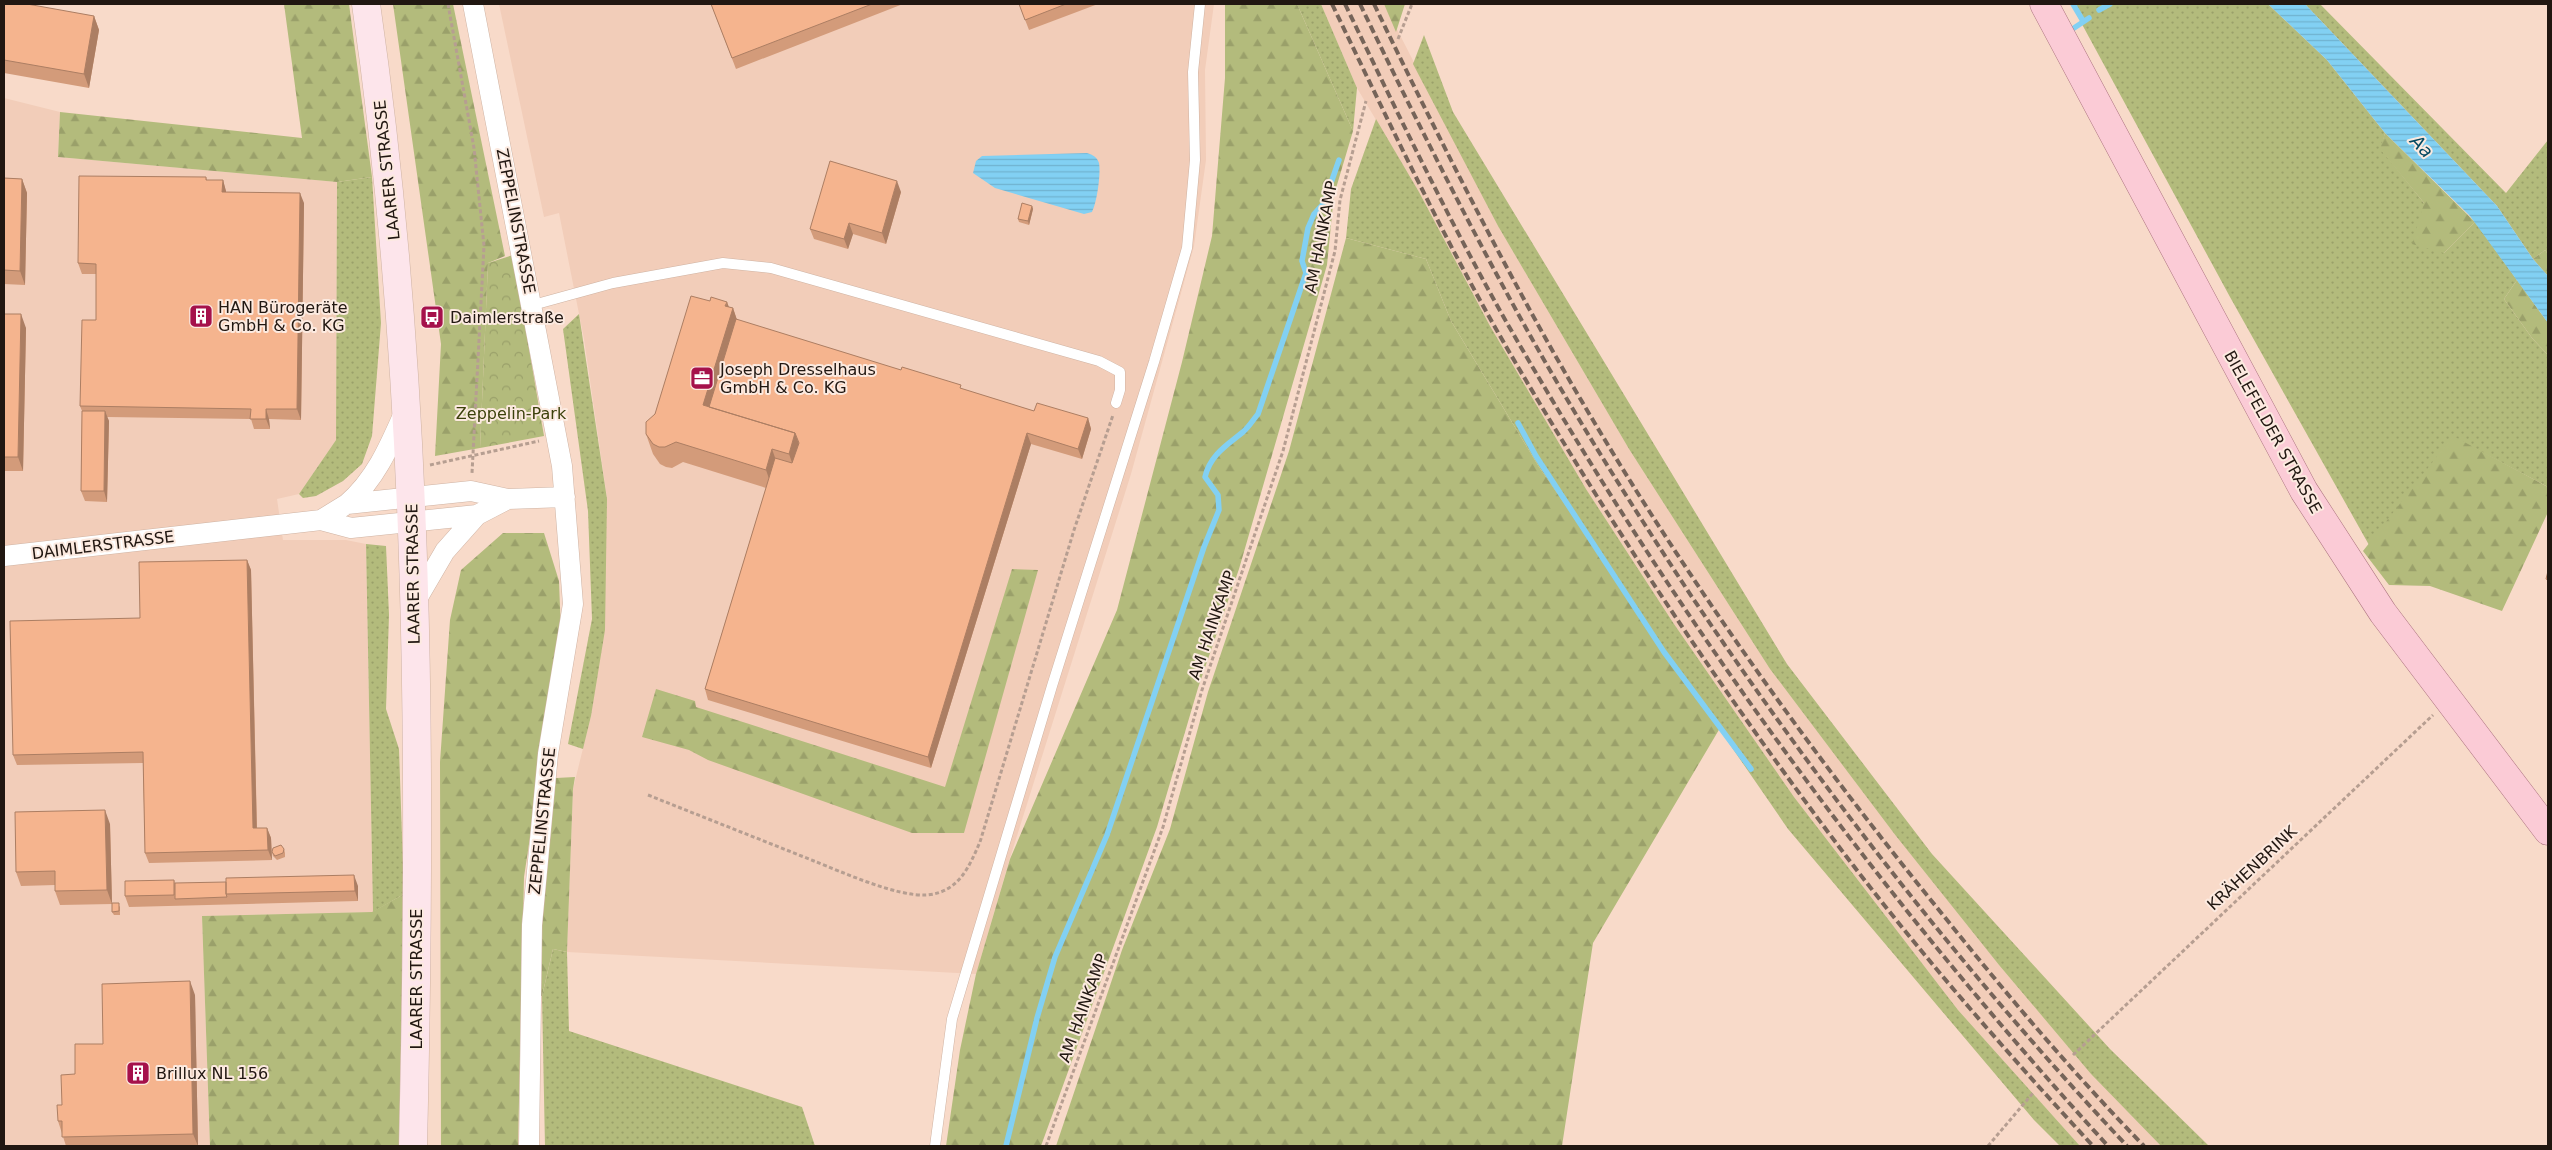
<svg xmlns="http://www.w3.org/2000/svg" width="2552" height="1150" font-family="'DejaVu Sans',sans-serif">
	<defs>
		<pattern id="grass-dots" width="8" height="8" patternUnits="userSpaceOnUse" patternTransform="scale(1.25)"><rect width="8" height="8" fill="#b3bb7c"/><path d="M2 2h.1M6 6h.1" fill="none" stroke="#9aa06a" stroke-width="1.8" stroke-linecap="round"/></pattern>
		<pattern id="forest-firs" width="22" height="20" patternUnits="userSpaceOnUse" patternTransform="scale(1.25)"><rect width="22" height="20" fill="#b3bb7c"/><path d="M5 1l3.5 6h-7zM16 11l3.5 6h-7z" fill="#9aa06a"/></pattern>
		<pattern id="park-crowns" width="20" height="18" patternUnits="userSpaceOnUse" patternTransform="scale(1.25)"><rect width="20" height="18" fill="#b3bb7c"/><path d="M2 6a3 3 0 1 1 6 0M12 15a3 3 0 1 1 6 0" fill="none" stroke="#9aa06a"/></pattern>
		<pattern id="water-rules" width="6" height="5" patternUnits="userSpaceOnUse" patternTransform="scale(1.25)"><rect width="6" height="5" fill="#82d0f3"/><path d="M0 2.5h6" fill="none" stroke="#70b2cf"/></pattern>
	</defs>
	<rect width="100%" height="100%" fill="#f8dac9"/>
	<!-- built -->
	<path fill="#f2cdb9" d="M 499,4 L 1214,4 L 1205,70 L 1206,160 L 1194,246 L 1131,474 L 1010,858 L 976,974 L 567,952 L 573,789 L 591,716 L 607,498 L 584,339 L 559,213 L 544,217 Z
		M 1321,4 L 1384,4 L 1498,226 L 1629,449 L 1770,669 L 1896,836 L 1999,965 L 2091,1074 L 2161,1146 L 2080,1146 L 1958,1010 L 1794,797 L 1674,624 L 1586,489 L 1490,326 L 1419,192 L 1357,88 Z
		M 4,98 L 60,112 L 58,157 L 337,182 L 336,440 L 299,494 L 277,499 L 283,540 L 346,540 L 366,544 L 373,912 L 202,916 L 210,1146 L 4,1146 Z"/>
	<!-- grass -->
	<path fill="url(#grass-dots)" d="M 1297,4 L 1321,4 L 1357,88 L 1353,131 Z
		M 2071,4 L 2268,4 L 2327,60 L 2385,133 L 2381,149 L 2424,203 L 2444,253 L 2475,222 L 2517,280 L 2504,299 L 2532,338 L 2548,355 L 2548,487 L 2453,437 L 2369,545 L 2230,297 Z
		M 2305,4 L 2320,4 L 2506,193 L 2548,140 L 2548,254 L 2545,250 L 2533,259 L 2497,206 Z
		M 1424,35 L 1453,112 L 1787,664 L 1932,854 L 2110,1049 L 2209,1146 L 2161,1146 L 2091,1074 L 1999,965 L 1896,836 L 1770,669 L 1629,449 L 1498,226 L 1413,64 Z
		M 1376,119 L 1419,192 L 1490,326 L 1586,489 L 1674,624 L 1794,797 L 1958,1010 L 2080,1146 L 2060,1146 L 2034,1120 L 1788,829 L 1539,467 L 1451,321 L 1426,259 L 1346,238 L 1351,189 Z
		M 372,177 L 381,323 L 372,436 L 362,464 L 343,481 L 316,496 L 303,498 L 299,494 L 336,440 L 337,182 Z
		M 579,314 L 607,499 L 605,630 L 591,716 L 583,749 L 568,744 L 592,619 L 588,511 L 563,329 Z
		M 366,544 L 386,546 L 389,615 L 386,709 L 399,749 L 404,894 L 373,912 Z
		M 553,949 L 567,952 L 569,1031 L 802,1107 L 815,1146 L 545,1146 L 542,996 Z"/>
	<!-- forest -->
	<path fill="url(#forest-firs)" d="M 284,4 L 349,4 L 372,177 L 337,182 L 58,157 L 60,112 L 302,138 Z
		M 393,4 L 453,4 L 505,256 L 488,263 L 480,448 L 435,456 L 441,344 Z
		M 1225,4 L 1297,4 L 1353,131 L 1334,195 L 1327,265 L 1239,569 L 1198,688 L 1157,827 L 1041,1146 L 946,1146 L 960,1050 L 976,974 L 1010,859 L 1117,610 L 1182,362 L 1212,236 L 1225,78 Z
		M 1384,4 L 1405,4 L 1396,32 Z
		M 2385,133 L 2475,222 L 2444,253 L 2412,244 L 2424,203 L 2380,149 Z
		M 1346,238 L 1426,259 L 1451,321 L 1539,467 L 1720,728 L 1593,943 L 1562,1146 L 1056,1146 L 1122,950 L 1170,829 L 1208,692 L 1289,451 Z
		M 2545,250 L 2548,254 L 2548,276 L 2533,259 Z
		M 2517,280 L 2548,323 L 2548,355 L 2532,338 L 2504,299 Z
		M 2453,436 L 2548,487 L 2548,512 L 2502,611 L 2430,586 L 2389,585 L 2363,551 Z
		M 503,533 L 544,533 L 559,581 L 561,633 L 524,877 L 518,1146 L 441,1146 L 440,762 L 450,620 L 461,570 Z
		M 1012,569 L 1038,570 L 964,833 L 912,833 L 708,760 L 689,750 L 642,737 L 656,689 L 695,701 L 696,707 L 945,787 Z
		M 575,777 L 573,789 L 567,952 L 553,949 L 542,996 L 537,995 L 539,936 L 556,778 Z
		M 404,894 L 399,1146 L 210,1146 L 202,916 L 372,912 Z"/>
	<!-- park -->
	<path fill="url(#park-crowns)" d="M 513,255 L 544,436 L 480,448 L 488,263 Z"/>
	<!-- water -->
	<path fill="url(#water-rules)" d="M 2268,4 L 2305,4 L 2497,206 L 2533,259 L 2548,276 L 2548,323 L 2470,216 L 2385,133 L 2327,60 Z
		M 1087,153 C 1093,155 1097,157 1099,163 C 1101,173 1097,203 1092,212 L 1084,214 L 995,188 L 973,173 L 976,161 L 982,156 Z"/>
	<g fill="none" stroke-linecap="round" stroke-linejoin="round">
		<!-- stream -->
		<path stroke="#82d0f3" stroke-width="5.5" d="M 2073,4 L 2083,21
			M 2099,10 L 2110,4
			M 2074,28 L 2089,18
			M 1518,423 L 1536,456 L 1664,652 L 1751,769
			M 1006,1146 L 1037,1018 L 1055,957 L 1107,835 L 1204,547 L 1219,510 L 1218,495 L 1205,477 C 1210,455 1227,445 1243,432 C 1249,427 1253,420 1258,414 L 1306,273 L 1302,261 L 1308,228 L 1314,214 L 1324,203 L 1339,160"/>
		<!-- service casing -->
		<g stroke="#cfb3a3" stroke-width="11">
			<path id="service" d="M 533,305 L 613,283 L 723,263 L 771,268 L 1099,361 L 1120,372 L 1120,390 L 1116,403
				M 935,1146 L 952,1019 L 1052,686 L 1154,362 L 1187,248 L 1195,160 L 1193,72 L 1200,4"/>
		</g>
		<!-- minor casing -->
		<g stroke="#cfb3a3" stroke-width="21">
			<path id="minor" d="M 473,4 L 562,466 L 573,604 L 548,754 L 532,925 L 529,1146
				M 347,504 C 376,479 390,445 405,411
				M 321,520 L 347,504 L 471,491 L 508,499 L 565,497
				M 4,556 L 321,520 L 351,528 L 477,515 L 508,499
				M 414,604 L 445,551 L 477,515"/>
		</g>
		<!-- secondary casing -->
		<g stroke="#cfb3a3" stroke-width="29">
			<path id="secondary" d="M 366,4 C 421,382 422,765 413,1146"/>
		</g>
		<!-- primary casing -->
		<g stroke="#ad7580" stroke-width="29">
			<path id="primary" d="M 2044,4 L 2304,491 L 2383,613 L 2548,831"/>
		</g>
		<!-- path -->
		<path stroke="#b69e91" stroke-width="3" stroke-dasharray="4 2.5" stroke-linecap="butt" d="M 448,4 L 474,148 L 484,246 L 472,473
			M 1398,39 L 1412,4
			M 430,465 L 539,441
			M 648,795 C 703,817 759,839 814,861 C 842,872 897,897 927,895 C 959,892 969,867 980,842 L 1074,530 L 1113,415
			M 2073,1055 L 2433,715
			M 1046,1146 L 1163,827 L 1202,690 L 1283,451 L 1335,251 L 1340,200 L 1366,101
			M 1988,1146 L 2033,1093"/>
		<!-- service -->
		<use href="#service" stroke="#fff" stroke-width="10"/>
		<!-- minor -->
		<use href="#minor" stroke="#fff" stroke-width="20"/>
		<!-- secondary -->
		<use href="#secondary" stroke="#fde5eb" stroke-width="28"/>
		<!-- primary -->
		<use href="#primary" stroke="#fbcbd6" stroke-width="28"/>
		<!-- rail -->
		<path stroke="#766459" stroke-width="4" stroke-dasharray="8 4" stroke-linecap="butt" d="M 1332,4 C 1389,122 1445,242 1511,355 C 1613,529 1725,696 1846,856 C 1923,957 2007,1053 2093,1146
			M 1345,4 C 1401,120 1457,238 1522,349 C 1689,636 1885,902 2108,1146
			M 1360,4 C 1414,116 1470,228 1531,337 C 1581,426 1636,512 1692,597 C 1823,791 1967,976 2127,1146
			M 1374,4 C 1427,114 1482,224 1542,332 C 1657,538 1794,732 1943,915 C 2007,995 2073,1073 2144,1146"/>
	</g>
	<!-- wall -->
	<path fill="#d39b7a" d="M 4,4 L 94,16 L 99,30 L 89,88 L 4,73 Z
		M 711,4 L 903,4 L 736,69 Z
		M 1019,4 L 1098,4 L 1029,30 Z
		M 206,177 L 207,180 L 223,180 L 226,192 L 304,203 L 301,420 L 269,419 L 270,429 L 254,429 L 251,419 L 107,417 L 109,421 L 107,502 L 85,501 L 81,491 L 82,411 L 80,406 L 96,320 L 96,274 L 82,274 L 78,263 Z
		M 4,178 L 22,179 L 27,193 L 25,285 L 4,284 Z
		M 901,192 L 886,244 L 853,234 L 848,249 L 814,239 L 810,229 Z
		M 1032,206 L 1033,209 L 1029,225 L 1019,222 L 1018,219 Z
		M 710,301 L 727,302 L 729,307 L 733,308 L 737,320 L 1034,411 L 1088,418 L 1091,429 L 1082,459 L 1031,444 L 931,768 L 708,700 L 705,689 L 766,488 L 683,462 L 672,468 L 666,467 L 660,464 L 653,454 L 646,434 L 655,414 Z
		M 4,314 L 26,328 L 23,471 L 4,471 Z
		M 247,560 L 251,570 L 257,828 L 267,828 L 271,838 L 272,860 L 149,863 L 145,853 L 143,763 L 17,765 L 13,755 L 140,618 Z
		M 110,824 L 112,904 L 60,905 L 55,891 L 55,885 L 21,886 L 16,872 Z
		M 284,849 L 285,853 L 285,857 L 277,860 L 273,856 L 272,852 Z
		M 174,880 L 175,883 L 358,886 L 358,901 L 129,907 L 125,896 Z
		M 120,906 L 120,915 L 114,915 L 112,912 Z
		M 195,995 L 198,1146 L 66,1146 L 58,1121 L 62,1105 L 75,1074 L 103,1044 Z"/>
	<!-- shaded-wall -->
	<path fill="#ac7e63" d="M 94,16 L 99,30 L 89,88 L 84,74 Z
		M 22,179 L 27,193 L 25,285 L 20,271 Z
		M 223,180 L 226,191 L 226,202 L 222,192 Z
		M 897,181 L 901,192 L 886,244 L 882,233 Z
		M 300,193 L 304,203 L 301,420 L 297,409 Z
		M 1032,206 L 1033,209 L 1029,225 L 1028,221 Z
		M 849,223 L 853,234 L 848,249 L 844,239 Z
		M 727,302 L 731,314 L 733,308 L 740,329 L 713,417 L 703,405 Z
		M 21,314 L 26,328 L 23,471 L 18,457 Z
		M 266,409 L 269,419 L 270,429 L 266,419 Z
		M 105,411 L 109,421 L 107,502 L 104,491 Z
		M 1088,418 L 1091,429 L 1082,459 L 1078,449 Z
		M 795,433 L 802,453 L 796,474 L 789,454 Z
		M 1027,433 L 1031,444 L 931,768 L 928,757 Z
		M 772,449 L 779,469 L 773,490 L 766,470 Z
		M 247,560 L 251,570 L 257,839 L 253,828 Z
		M 105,810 L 110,824 L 112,904 L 107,890 Z
		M 267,828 L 271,838 L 272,860 L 268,850 Z
		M 354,875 L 358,886 L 358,901 L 355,891 Z
		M 190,981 L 195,995 L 198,1146 L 193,1134 Z"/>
	<!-- building -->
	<path fill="#f5b48e" stroke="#ac7e63" d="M 4,4 L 27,4 L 94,16 L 84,74 L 4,60 Z
		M 711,4 L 872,4 L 732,58 Z
		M 1019,4 L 1066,4 L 1025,20 Z
		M 830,161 L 897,181 L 882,233 L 849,223 L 844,239 L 810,229 Z
		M 79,176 L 206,177 L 206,180 L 223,180 L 222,192 L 300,193 L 297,409 L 266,409 L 266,419 L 250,419 L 251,409 L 80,406 L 82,320 L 96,320 L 96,264 L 78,263 Z
		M 4,178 L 22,179 L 20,271 L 4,270 Z
		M 1022,203 L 1032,206 L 1028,221 L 1018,219 Z
		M 691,296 L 710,301 L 711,297 L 727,302 L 725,306 L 733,308 L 703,405 L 795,433 L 789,454 L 772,449 L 766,470 L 676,442 L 665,447 L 659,447 L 653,444 L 646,434 L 646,422 L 655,414 Z
		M 4,314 L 21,314 L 18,457 L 4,457 Z
		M 736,319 L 901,370 L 902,367 L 961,385 L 960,388 L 1034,411 L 1037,403 L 1088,418 L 1078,449 L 1027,433 L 928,757 L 705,689 L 775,458 L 792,463 L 799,443 L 795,433 L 709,407 Z
		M 82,411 L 105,411 L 104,491 L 81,491 Z
		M 247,560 L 253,828 L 267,828 L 268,850 L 145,853 L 143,752 L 13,755 L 10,621 L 140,618 L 139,562 Z
		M 2548,571 L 2548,580 L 2546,579 Z
		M 105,810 L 107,890 L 55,891 L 55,871 L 16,872 L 15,812 Z
		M 281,845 L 284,849 L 283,853 L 275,856 L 272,852 L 273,848 Z
		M 354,875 L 355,891 L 226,894 L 226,878 Z
		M 174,880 L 174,895 L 125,896 L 125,881 Z
		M 226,882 L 226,894 L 227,897 L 175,899 L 175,883 Z
		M 112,903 L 119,903 L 119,911 L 112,912 Z
		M 190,981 L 193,1134 L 62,1137 L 62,1121 L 58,1121 L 57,1105 L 62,1105 L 61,1075 L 75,1074 L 75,1044 L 103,1044 L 102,984 Z"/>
	<!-- icons -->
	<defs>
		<g id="building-square" transform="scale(1.25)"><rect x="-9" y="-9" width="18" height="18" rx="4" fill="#a5114b" stroke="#fceae0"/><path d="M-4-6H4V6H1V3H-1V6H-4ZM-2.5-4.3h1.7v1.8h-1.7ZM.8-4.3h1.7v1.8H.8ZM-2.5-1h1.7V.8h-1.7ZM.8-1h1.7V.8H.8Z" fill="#fff"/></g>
		<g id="bus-square" transform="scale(1.25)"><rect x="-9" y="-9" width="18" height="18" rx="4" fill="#a5114b" stroke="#fceae0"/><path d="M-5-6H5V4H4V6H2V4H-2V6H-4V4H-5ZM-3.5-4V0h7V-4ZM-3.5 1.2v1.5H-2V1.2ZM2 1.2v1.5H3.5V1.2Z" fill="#fff"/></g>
		<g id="office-square" transform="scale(1.25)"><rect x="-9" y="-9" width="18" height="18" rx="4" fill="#a5114b" stroke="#fceae0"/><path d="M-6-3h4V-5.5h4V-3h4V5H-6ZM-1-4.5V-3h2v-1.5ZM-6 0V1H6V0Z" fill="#fff"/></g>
	</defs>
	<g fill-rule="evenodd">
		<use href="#building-square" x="201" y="316"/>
		<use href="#bus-square" x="432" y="317"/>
		<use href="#office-square" x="702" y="378"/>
		<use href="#building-square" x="138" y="1073"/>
	</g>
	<g text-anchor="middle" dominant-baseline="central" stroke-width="4" stroke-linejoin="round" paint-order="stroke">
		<!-- street labels -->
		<g font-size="16" fill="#211711" stroke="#fceae0">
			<text transform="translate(387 170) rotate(-96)">LAARER STRASSE</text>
			<text transform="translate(516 221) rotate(79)">ZEPPELINSTRASSE</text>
			<text transform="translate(1321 237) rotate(-79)">AM HAINKAMP</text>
			<text transform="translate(2273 432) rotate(61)">BIELEFELDER STRASSE</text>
			<text transform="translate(103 545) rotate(-7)">DAIMLERSTRASSE</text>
			<text transform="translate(413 574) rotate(-91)">LAARER STRASSE</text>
			<text transform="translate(1212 625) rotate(-71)">AM HAINKAMP</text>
			<text transform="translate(542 821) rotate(-84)">ZEPPELINSTRASSE</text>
			<text transform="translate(2252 868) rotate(-43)">KRÄHENBRINK</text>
			<text transform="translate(416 979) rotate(-90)">LAARER STRASSE</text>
			<text transform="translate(1083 1008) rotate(-70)">AM HAINKAMP</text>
		</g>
		<!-- poi labels -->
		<g font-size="16" fill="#211711" stroke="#fceae0" text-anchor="start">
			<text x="218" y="307">HAN Bürogeräte<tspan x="218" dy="18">GmbH &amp; Co. KG</tspan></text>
			<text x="450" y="317">Daimlerstraße</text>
			<text x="720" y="369">Joseph Dresselhaus<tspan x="720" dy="18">GmbH &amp; Co. KG</tspan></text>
			<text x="156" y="1073">Brillux NL 156</text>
		</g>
		<!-- park labels -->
		<g font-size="16" fill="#3c410b" stroke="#fceae0">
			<text x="511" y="413">Zeppelin-Park</text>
		</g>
		<!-- water labels -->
		<g font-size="18" font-style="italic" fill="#044961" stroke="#fceae0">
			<text transform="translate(2422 146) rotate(46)">Aa</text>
		</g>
	</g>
	<!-- border -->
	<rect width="2552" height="1150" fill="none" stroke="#211711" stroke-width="10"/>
</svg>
